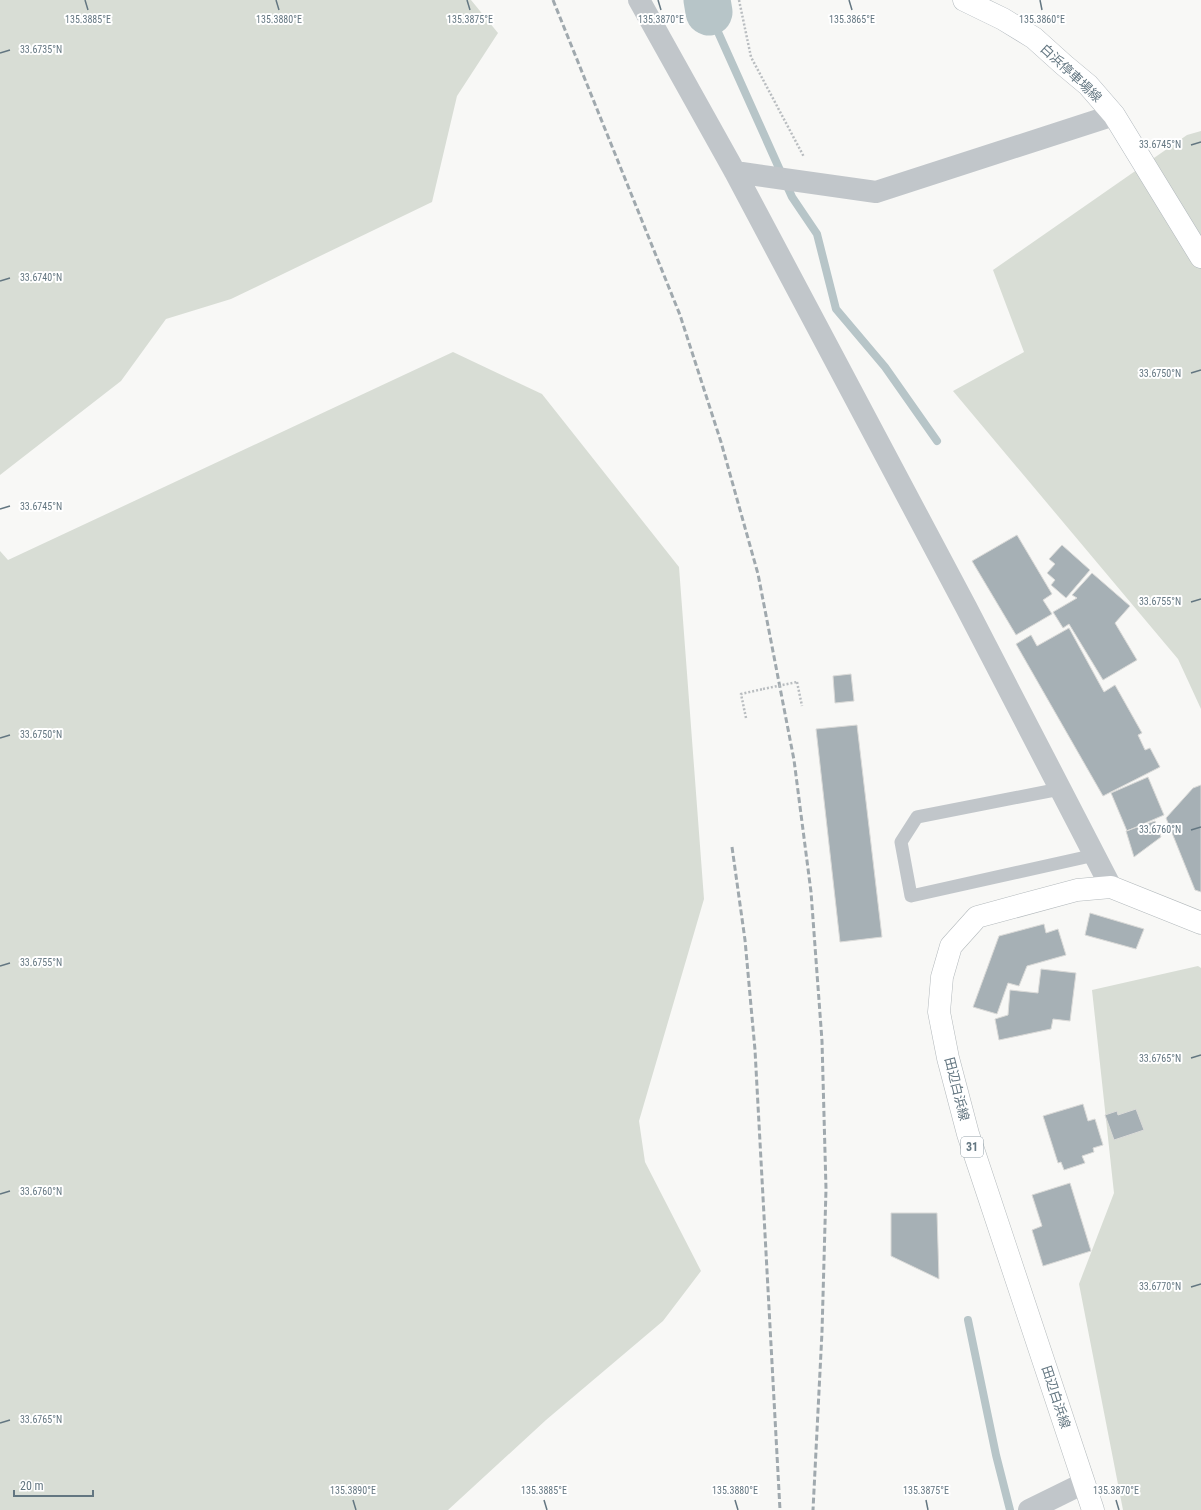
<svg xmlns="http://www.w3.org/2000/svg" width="1201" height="1510" font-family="'Roboto Condensed','Noto Sans JP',sans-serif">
	<rect width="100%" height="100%" fill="#f8f8f6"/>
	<!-- green -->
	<path fill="#d8ddd5" d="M 0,0 L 471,0 L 498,33 L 457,96 L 432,202 L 231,299 L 166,319 L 121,381 L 0,475 Z
		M 1201,131 L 1201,709 L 1178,659 L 953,391 L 1024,352 L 993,270 L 1187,135 Z
		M 453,352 L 542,394 L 679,567 L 704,899 L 639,1121 L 645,1162 L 701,1271 L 663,1321 L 546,1420 L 448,1510 L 0,1510 L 0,551 L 8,560 Z
		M 1198,966 L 1201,968 L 1201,1510 L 1123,1510 L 1079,1284 L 1114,1193 L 1092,990 Z"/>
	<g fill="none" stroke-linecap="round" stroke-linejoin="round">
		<!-- stream -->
		<path stroke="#b7c5c8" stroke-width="8" d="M 709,12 L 792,197 L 817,234 L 836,309 L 885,367 L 937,441
			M 968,1320 L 996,1455 L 1010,1510"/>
		<!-- river -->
		<path stroke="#b7c5c8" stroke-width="47" d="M 707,0 L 709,12"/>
	</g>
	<!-- building -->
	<path fill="#a6b0b5" stroke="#dadad8" d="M 1017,535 L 1052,594 L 1043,600 L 1052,614 L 1016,635 L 972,561 Z
		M 1062,545 L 1090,570 L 1066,598 L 1051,585 L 1055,580 L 1047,573 L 1055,564 L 1049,559 Z
		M 1092,573 L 1130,606 L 1115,623 L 1137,660 L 1103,680 L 1069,624 L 1063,628 L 1053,612 L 1077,598 L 1072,595 Z
		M 1069,628 L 1104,692 L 1115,685 L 1142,733 L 1138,735 L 1145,750 L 1150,748 L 1160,767 L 1103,796 L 1016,644 L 1031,635 L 1037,646 Z
		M 851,674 L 854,701 L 835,703 L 833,676 Z
		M 857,725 L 882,937 L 840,942 L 816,729 Z
		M 1148,777 L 1164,815 L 1127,831 L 1111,793 Z
		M 1201,785 L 1201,892 L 1195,890 L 1166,818 L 1193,788 Z
		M 1155,821 L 1161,837 L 1134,857 L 1126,831 Z
		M 1090,913 L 1144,929 L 1136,949 L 1085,935 Z
		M 1044,924 L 1046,933 L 1058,929 L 1066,955 L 1027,966 L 1019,986 L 1008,983 L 997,1014 L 973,1007 L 999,936 Z
		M 1041,969 L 1076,973 L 1070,1021 L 1053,1019 L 1051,1029 L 999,1040 L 995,1019 L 1008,1015 L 1010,990 L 1038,993 Z
		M 1083,1104 L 1088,1121 L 1095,1119 L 1103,1145 L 1093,1148 L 1094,1152 L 1082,1156 L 1085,1163 L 1064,1170 L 1061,1162 L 1058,1163 L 1043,1116 Z
		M 1136,1109 L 1144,1130 L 1114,1140 L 1105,1115 L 1117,1111 L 1118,1115 Z
		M 1070,1183 L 1091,1251 L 1043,1266 L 1032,1230 L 1042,1226 L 1032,1195 Z
		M 891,1213 L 937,1213 L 939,1279 L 891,1256 Z"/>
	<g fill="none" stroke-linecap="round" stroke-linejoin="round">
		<!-- secondary casing -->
		<g stroke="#b1b8bd" stroke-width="23">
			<path id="secondary" d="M 964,0 L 1003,19 L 1034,38 L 1064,65 L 1088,85 L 1114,115 L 1201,257"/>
		</g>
		<!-- primary casing -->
		<g stroke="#b3b9bc" stroke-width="23">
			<path id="primary" d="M 1093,1510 L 968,1134 L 948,1058 L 939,1012 L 942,977 L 951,946 L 977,917 L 1077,890 L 1111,887 L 1201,923"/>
		</g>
		<!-- path -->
		<path stroke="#b9bdc0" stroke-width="2.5" stroke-dasharray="2 2" stroke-linecap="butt" d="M 739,0 L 751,57 L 804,157
			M 797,682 L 802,706
			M 746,718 L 741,694 L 763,689"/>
		<!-- service -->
		<path stroke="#c1c6ca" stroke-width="13" d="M 1060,789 L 917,817 L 901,842 L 911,896 L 1095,855"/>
		<!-- minor -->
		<path stroke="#c1c6ca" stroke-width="22" d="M 639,0 L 735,172 L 966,607 L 1111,887
			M 735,172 L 876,192 L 1114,115
			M 1029,1510 L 1084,1483"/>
		<!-- secondary -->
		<use href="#secondary" stroke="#fff" stroke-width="22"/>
		<!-- primary -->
		<use href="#primary" stroke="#fff" stroke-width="22"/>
		<!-- rail -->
		<path stroke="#a0a9ae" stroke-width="3" stroke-dasharray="6 3" stroke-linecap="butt" d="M 553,0 L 680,315 L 721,442 L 758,574 L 794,760 L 811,892 L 822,1041 L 826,1189 L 822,1332 L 813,1510
			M 732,847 L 745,940 L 755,1050 L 780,1510"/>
		<!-- path-bridge -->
		<path stroke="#b9bdc0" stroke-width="2.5" stroke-dasharray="2 2" stroke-linecap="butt" d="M 763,689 L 797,682"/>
	</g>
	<!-- ticks -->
	<path fill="none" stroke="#637681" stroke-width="1.5" d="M 85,0 L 88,10M 276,0 L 279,10M 467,0 L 470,10M 658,0 L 661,10M 849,0 L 852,10M 1040,0 L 1042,10M 0,53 L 10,50M 1191,145 L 1201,142M 0,281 L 10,278M 1191,373 L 1201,370M 0,509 L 10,506M 1191,602 L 1201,599M 0,738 L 10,735M 1191,830 L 1201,827M 0,966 L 10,963M 1191,1058 L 1201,1055M 0,1194 L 10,1191M 1191,1287 L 1201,1284M 0,1423 L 10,1420M 353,1500 L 356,1510M 544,1500 L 547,1510M 735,1500 L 738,1510M 926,1500 L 928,1510M 1116,1500 L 1119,1510"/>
	<g text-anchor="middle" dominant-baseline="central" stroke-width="4" stroke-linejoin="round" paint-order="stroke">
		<!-- shield labels -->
		<rect fill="#fff" stroke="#929fa7" stroke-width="1" x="961" y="1137" width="22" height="20" rx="3"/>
		<g font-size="12" font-weight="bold" fill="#637681">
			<text x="972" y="1147">31</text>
		</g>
		<!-- street labels -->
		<g font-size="13" fill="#637681" stroke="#fff">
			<text transform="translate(1071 73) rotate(43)">白浜停車場線</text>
			<text transform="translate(957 1089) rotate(76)">田辺白浜線</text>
			<text transform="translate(1056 1397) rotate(72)">田辺白浜線</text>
		</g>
	</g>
	<g font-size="10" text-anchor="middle" fill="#637681" stroke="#fff" stroke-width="4" stroke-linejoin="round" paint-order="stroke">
		<text x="88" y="23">135.3885°E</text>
		<text x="279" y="23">135.3880°E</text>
		<text x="470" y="23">135.3875°E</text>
		<text x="661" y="23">135.3870°E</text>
		<text x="852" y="23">135.3865°E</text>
		<text x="1042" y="23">135.3860°E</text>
		<text x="41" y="53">33.6735°N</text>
		<text x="1160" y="148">33.6745°N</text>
		<text x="41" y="281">33.6740°N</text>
		<text x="1160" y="377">33.6750°N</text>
		<text x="41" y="510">33.6745°N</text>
		<text x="1160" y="605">33.6755°N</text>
		<text x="41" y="738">33.6750°N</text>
		<text x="1160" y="833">33.6760°N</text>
		<text x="41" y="966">33.6755°N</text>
		<text x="1160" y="1062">33.6765°N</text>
		<text x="41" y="1195">33.6760°N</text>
		<text x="1160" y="1290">33.6770°N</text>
		<text x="41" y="1423">33.6765°N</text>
		<text x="353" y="1494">135.3890°E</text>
		<text x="544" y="1494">135.3885°E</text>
		<text x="735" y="1494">135.3880°E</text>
		<text x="926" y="1494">135.3875°E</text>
		<text x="1116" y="1494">135.3870°E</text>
	</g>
	<!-- scale -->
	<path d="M14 1490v6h79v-6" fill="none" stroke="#637681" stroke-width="2"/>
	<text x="20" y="1490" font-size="12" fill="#637681" stroke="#ffffff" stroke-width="3" paint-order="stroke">20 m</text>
</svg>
